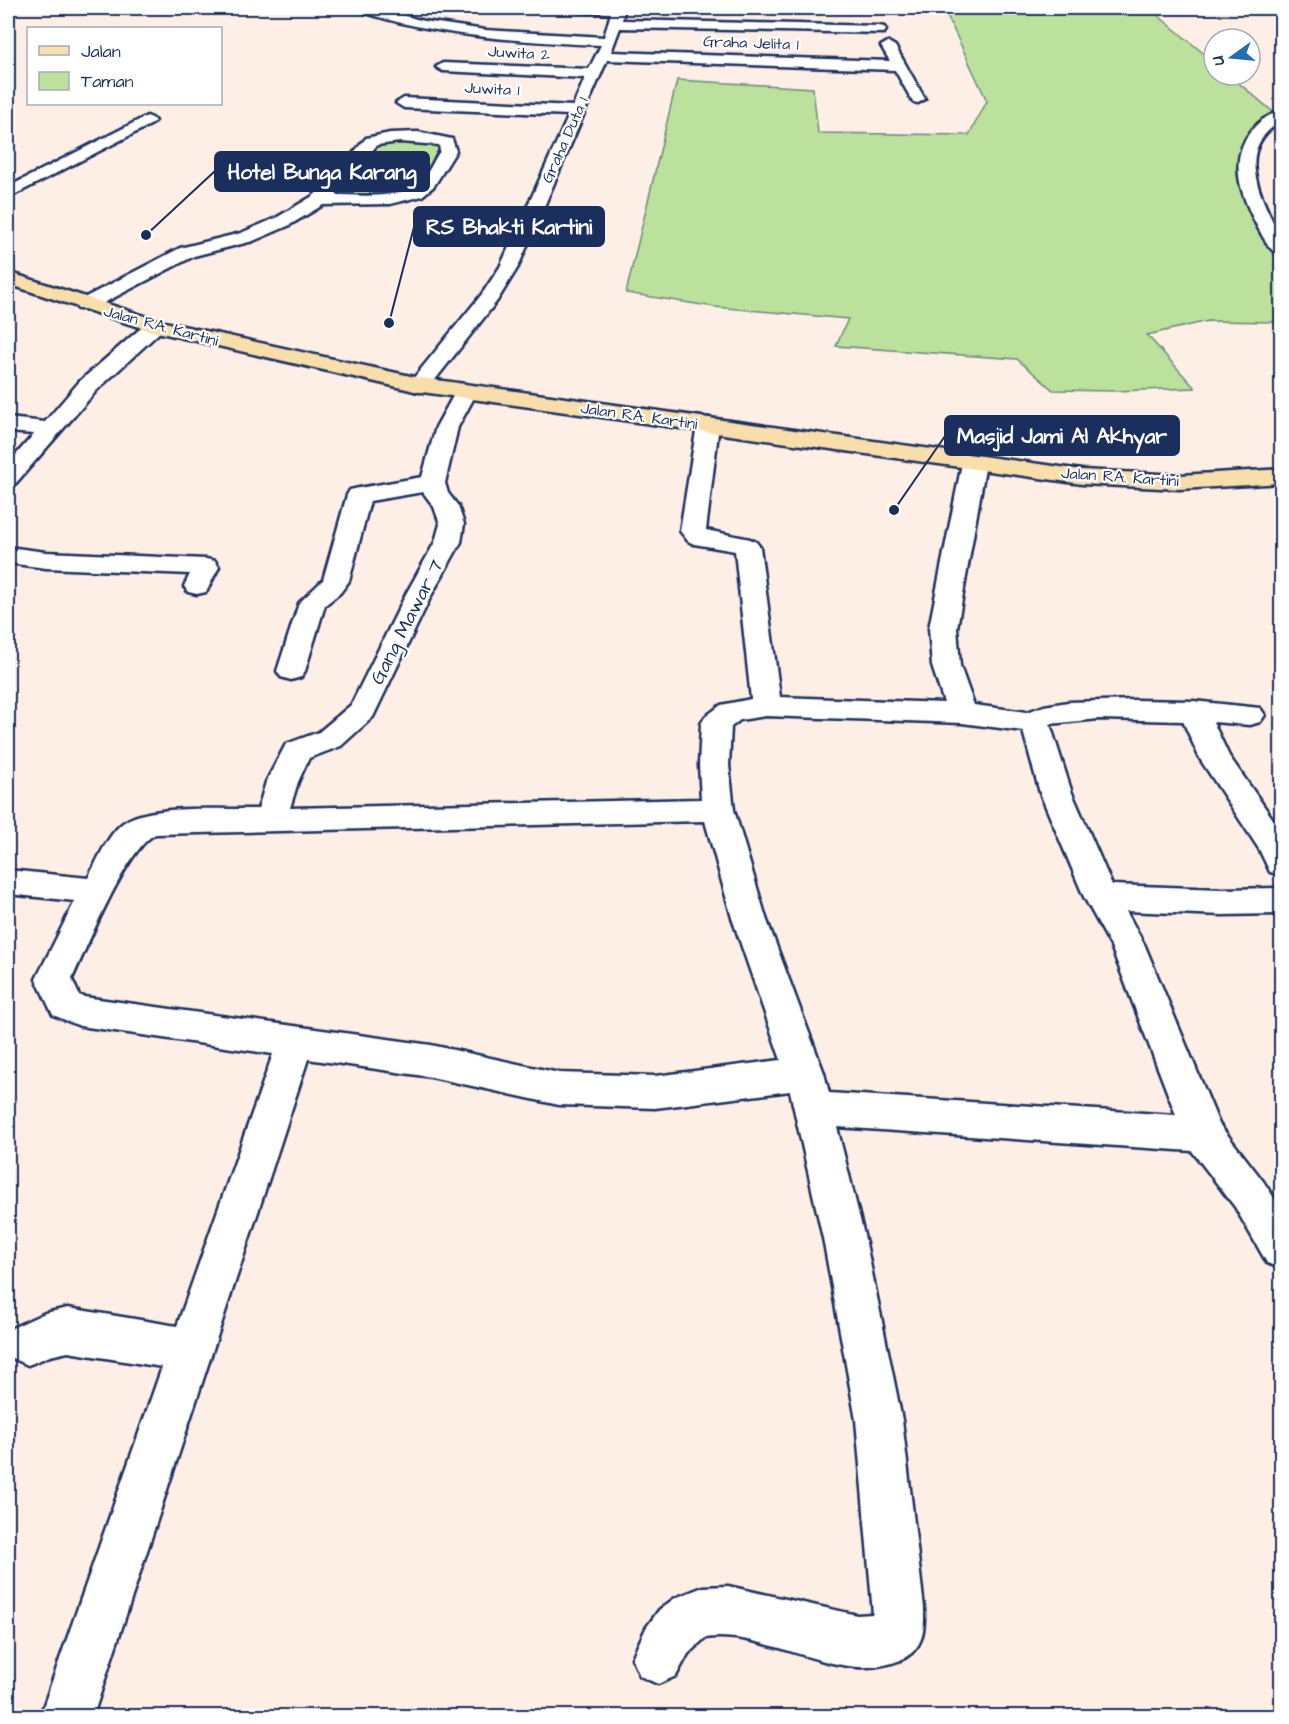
<svg xmlns="http://www.w3.org/2000/svg" width="1289" height="1724" font-family="'Architects Daughter',sans-serif">
	<rect width="100%" height="100%" fill="#feefe6"/>
	<filter id="ink" filterUnits="userSpaceOnUse"><feTurbulence type="fractalNoise" baseFrequency=".0167" numOctaves="2"/><feDisplacementMap in="SourceGraphic" scale="12" xChannelSelector="R" yChannelSelector="G"/><feConvolveMatrix kernelMatrix="1 2 1 2 8 2 1 2 1" color-interpolation-filters="sRGB"/></filter>
	<g filter="url(#ink)">
		<!-- green -->
		<path fill="#bbe19c" stroke="#6b887d" stroke-width="1.5" d="M 1149,8 L 1214,62 L 1214,75 L 1229,75 L 1278,116 L 1252,139 L 1245,165 L 1281,250 L 1281,322 L 1208,321 L 1147,335 L 1195,388 L 1116,391 L 1053,390 L 1017,359 L 836,346 L 848,319 L 715,307 L 626,293 L 677,80 L 813,88 L 818,133 L 969,135 L 987,101 L 944,9 Z
			M 432,138 L 448,151 L 410,195 L 319,200 L 372,141 Z"/>
		<g fill="none" stroke-linecap="round" stroke-linejoin="round">
			<!-- minor casing -->
			<g stroke="#1b2f5e" stroke-width="5">
				<path id="minor" d="M 358,8 L 375,8 L 424,21 L 485,30 L 604,37 L 611,13 L 580,12 L 574,8 L 625,8 L 622,20 L 879,26 L 884,27 L 886,30 L 884,33 L 620,28 L 611,52 L 890,61 L 881,46 L 888,42 L 895,46 L 925,99 L 918,103 L 913,102 L 895,70 L 607,60 L 518,267 L 497,301 L 427,390 L 419,392 L 411,390 L 408,385 L 482,294 L 500,267 L 569,115 L 404,108 L 396,103 L 404,98 L 573,106 L 585,78 L 443,71 L 436,67 L 443,63 L 589,69 L 601,45 C 518,41 438,37 359,11 Z
					M 1282,111 L 1282,121 C 1239,145 1255,185 1272,220 C 1275,225 1280,231 1281,237 C 1283,242 1282,250 1282,255 C 1270,253 1264,238 1258,228 C 1242,197 1227,162 1251,131 C 1259,121 1269,114 1282,111 Z
					M 147,116 L 152,118 L 155,121 L 152,124 L 8,198 L 8,187 Z
					M 418,132 L 452,139 L 456,151 L 434,186 L 422,196 L 390,204 L 323,205 L 288,226 L 253,241 L 194,256 L 92,309 L 78,309 L 75,305 L 78,301 L 180,248 L 241,233 L 276,218 L 313,196 L 329,182 L 366,138 L 390,133 ZM 400,142 L 439,145 L 440,151 C 433,161 428,175 419,183 C 398,200 360,195 335,195 L 377,145 Z
					M 155,320 L 162,322 L 165,326 L 162,330 L 96,391 L 16,483 L 8,485 L 8,464 L 34,434 L 8,432 L 8,418 L 45,422 L 80,381 L 148,322 Z
					M 466,385 L 474,387 L 477,392 L 458,427 L 445,483 L 448,493 L 458,506 L 464,524 L 461,542 L 432,594 L 373,717 L 341,746 L 309,758 L 298,782 L 290,808 L 701,799 L 699,765 L 701,724 L 705,717 L 721,705 L 751,699 L 735,551 L 694,544 L 688,541 L 680,531 L 697,425 L 700,420 L 708,418 L 716,420 L 719,425 L 706,530 L 750,539 L 756,542 L 760,547 L 780,697 L 944,703 L 932,666 L 929,628 L 962,463 L 966,458 L 974,456 L 982,458 L 986,463 L 957,628 L 960,666 L 974,705 L 1027,712 L 1044,706 L 1068,702 L 1134,700 L 1193,701 L 1260,708 L 1265,715 L 1260,722 L 1250,725 L 1213,722 L 1229,756 L 1282,832 L 1282,875 L 1270,872 L 1259,849 L 1200,759 L 1183,721 L 1099,719 L 1050,724 L 1072,793 L 1112,885 L 1222,889 L 1282,888 L 1282,914 L 1222,915 L 1126,911 L 1145,946 L 1219,1124 L 1263,1181 L 1282,1210 L 1282,1269 L 1267,1263 L 1235,1207 L 1192,1151 L 837,1127 L 866,1243 L 902,1420 L 924,1608 C 924,1621 925,1637 916,1648 C 905,1664 875,1668 857,1667 C 808,1663 754,1631 705,1638 L 688,1654 L 676,1676 L 658,1684 L 640,1676 L 632,1658 L 646,1628 L 659,1610 L 675,1598 L 703,1587 L 728,1586 L 857,1615 L 873,1614 L 856,1420 L 824,1243 L 790,1091 L 655,1108 L 559,1105 L 431,1077 L 308,1059 L 93,1716 L 40,1716 L 162,1367 L 68,1352 L 50,1356 L 28,1365 L 12,1358 C 7,1346 7,1340 12,1328 L 45,1313 L 68,1308 L 177,1326 L 273,1054 L 80,1026 L 53,1015 L 36,979 L 75,901 L 8,894 L 8,870 L 88,878 C 98,860 109,831 126,821 C 153,804 226,810 258,809 L 266,782 L 286,744 L 319,732 L 351,705 L 406,594 L 435,542 L 440,524 L 434,507 L 423,492 L 370,501 L 349,581 L 340,593 L 325,605 L 305,671 L 301,677 L 291,680 L 281,677 L 277,671 L 299,603 L 323,580 L 347,495 L 350,490 L 359,488 L 422,477 L 436,427 L 458,387 ZM 766,716 L 962,723 L 1023,731 L 1040,793 L 1084,897 L 1111,946 L 1176,1115 L 829,1093 L 824,1073 L 766,918 L 734,810 L 729,765 L 731,727 L 740,720 ZM 705,821 L 732,918 L 781,1060 L 655,1076 L 559,1073 L 431,1045 L 84,997 L 79,995 L 72,979 C 86,949 128,845 156,834 Z
					M 8,547 L 46,552 L 206,559 L 215,561 L 219,567 L 206,592 L 197,594 L 188,592 L 184,586 L 190,574 L 46,568 L 8,563 Z"/>
			</g>
			<!-- primary casing -->
			<g stroke="#1b2f5e" stroke-width="5">
				<path id="primary" d="M 8,272 L 160,321 L 415,377 L 1082,470 L 1180,475 L 1282,469 L 1282,483 L 1180,489 L 1082,484 L 415,391 L 148,330 L 8,284 Z"/>
			</g>
			<!-- minor -->
			<use href="#minor" fill="#fff" fill-rule="evenodd"/>
			<!-- primary -->
			<use href="#primary" fill="#f8deab" fill-rule="evenodd"/>
		</g>
	</g>
	<g text-anchor="middle" dominant-baseline="central" stroke-width="4.5" stroke-linejoin="round" paint-order="stroke">
		<!-- far-street labels -->
		<g font-size="16" fill="#1b2f5e" stroke="#fff">
			<text transform="translate(751 43) rotate(2)">Graha Jelita 1</text>
			<text transform="translate(519 53) rotate(3)">Juwita 2</text>
			<text transform="translate(492 89) rotate(3)">Juwita 1</text>
			<text transform="translate(565 140) rotate(-66)">Graha Duta 1</text>
			<text transform="translate(161 326) rotate(15)">Jalan RA. Kartini</text>
			<text transform="translate(639 416) rotate(8)">Jalan RA. Kartini</text>
			<text transform="translate(1120 477) rotate(4)">Jalan RA. Kartini</text>
		</g>
		<!-- street labels -->
		<g font-size="20" fill="#1b2f5e" stroke="#fff">
			<text transform="translate(407 622) rotate(-63)">Gang Mawar 7</text>
		</g>
	</g>
	<!-- callouts -->
	<path fill="none" stroke="#1b2f5e" stroke-width="2" d="M146 235L215 171M389 323L414 227M894 510L945 436"/>
	<g fill="#1b2f5e" stroke="#fff" stroke-width="2">
		<circle cx="146" cy="235" r="6"/>
		<circle cx="389" cy="323" r="6"/>
		<circle cx="894" cy="510" r="6"/>
	</g>
	<g fill="#1b2f5e" stroke="#1b2f5e" stroke-width="2">
		<rect x="215" y="152" width="214" height="39" rx="6"/>
		<rect x="414" y="207" width="190" height="39" rx="6"/>
		<rect x="945" y="416" width="234" height="39" rx="6"/>
	</g>
	<g font-size="21" text-anchor="middle" font-weight="bold" fill="#fff">
		<text x="322" y="179">Hotel Bunga Karang</text>
		<text x="509" y="234">RS Bhakti Kartini</text>
		<text x="1062" y="443">Masjid Jami Al Akhyar</text>
	</g>
	<!-- margin -->
	<rect width="1289" height="1724" fill="none" stroke="#fff" stroke-width="30"/>
	<rect x="15" y="15" width="1259" height="1694" fill="none" stroke="#1b2f5e" stroke-width="2" filter="url(#ink)"/>
	<!-- legend -->
	<rect x="27" y="27" width="195" height="78" fill="#ffffff" stroke="#a4acbf" stroke-width="1.5"/>
	<rect x="39" y="46" width="30" height="9" fill="#f8deab" stroke="#a4acbf" stroke-width="1.5"/>
	<text x="81" y="57" font-size="18" fill="#1b2f5e">Jalan</text>
	<rect x="39" y="72" width="30" height="18" fill="#bbe19c" stroke="#a4acbf" stroke-width="1.5"/>
	<text x="81" y="87" font-size="18" fill="#1b2f5e">Taman</text>
	<!-- north arrow -->
	<g transform="translate(1232 57) rotate(255)"><circle r="28" fill="#ffffff" stroke="#a4acbf" stroke-width="1.5"/>
	<path d="M0-4.5L10 22L0 15L-10 22Z" fill="#1f6fb2"/>
	<text y="-9" font-size="16" font-weight="bold" text-anchor="middle" fill="#1b2f5e">U</text>
	</g>
</svg>
